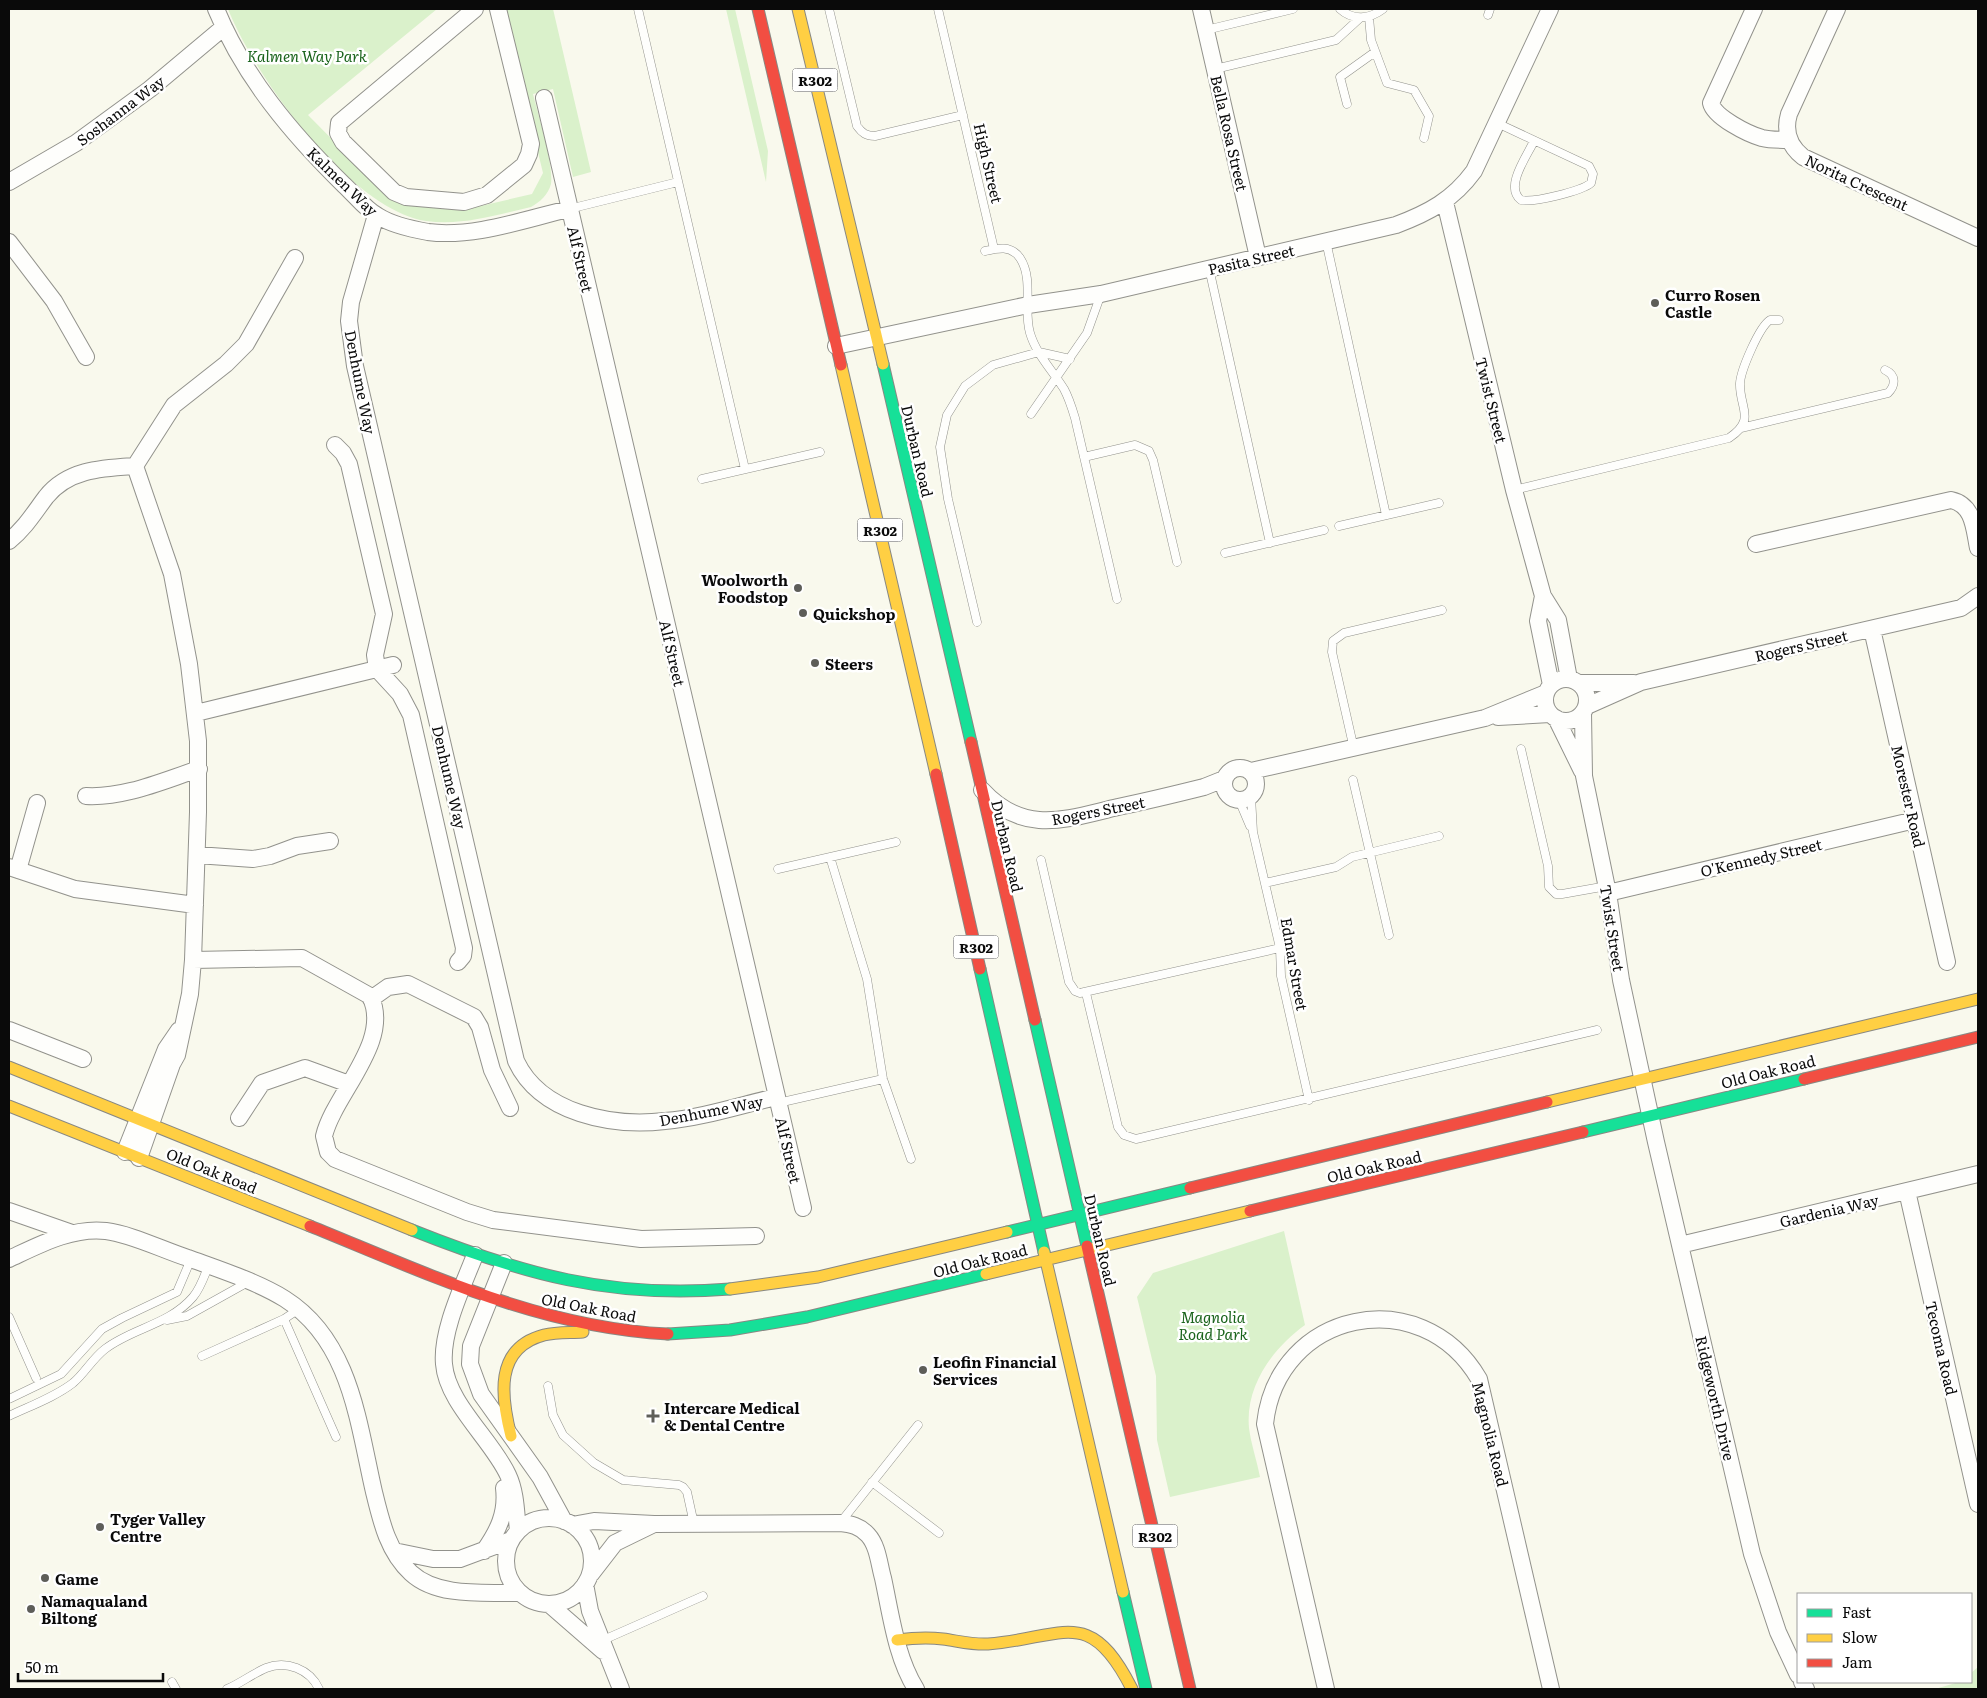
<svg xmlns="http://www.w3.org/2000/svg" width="1987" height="1698" font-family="Literata,serif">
	<rect width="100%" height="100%" fill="#f9f9ed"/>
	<!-- green -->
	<path fill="#daf1cb" d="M 228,9 L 437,9 L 308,115 L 393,201 L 472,208 L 532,194 L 543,173 L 503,9 L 553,9 L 591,172 L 573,177 L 553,89 L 533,94 C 538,114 554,166 551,184 C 548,195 540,202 531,207 C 496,215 462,226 426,221 C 350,209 255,77 228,9 Z
		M 726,9 L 735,9 L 768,151 L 766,182 Z
		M 1284,1231 L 1305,1325 C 1273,1348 1245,1386 1249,1428 C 1251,1444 1257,1461 1260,1477 L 1170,1497 L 1157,1440 L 1156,1376 L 1137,1297 L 1153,1273 Z
		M 1978,1667 L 1978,1689 L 1935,1689 L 1959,1682 L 1971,1682 L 1971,1673 Z"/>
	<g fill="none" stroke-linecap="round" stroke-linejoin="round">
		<!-- lane casing -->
		<g stroke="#92928c" stroke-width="9">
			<path id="lane" d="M 638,9 L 745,469
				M 829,9 L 857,126 C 862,133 866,136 875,136 L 963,115
				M 938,9 L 994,249
				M 1340,9 C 1353,21 1370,19 1383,9
				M 1488,15 L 1490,9
				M 1369,17 L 1371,40 L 1387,83 L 1414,90 L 1429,116 L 1424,138
				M 1206,30 L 1293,9
				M 1215,69 L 1336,40 L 1360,18
				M 1347,104 L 1340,77 L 1375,52
				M 1497,123 L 1589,166 L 1593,174 L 1591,183 C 1582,191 1533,203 1521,200 C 1504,187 1527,156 1534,141
				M 569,209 L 678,182
				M 1326,241 L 1386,515
				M 985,251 C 998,248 1011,245 1020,258 C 1034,279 1023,310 1030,333 C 1036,354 1053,371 1064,389 C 1069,398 1072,408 1075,418 L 1117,599
				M 1209,268 L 1270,543
				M 1031,414 L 1087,333 L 1101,294
				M 1741,428 L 1888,393 C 1896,385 1896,375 1885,370
				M 1084,457 L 1135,445 L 1149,451 L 1153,460 L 1177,562
				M 702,479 L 820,452
				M 1514,490 L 1729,438 C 1757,419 1739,408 1740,383 C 1741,370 1759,327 1770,320 L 1779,320
				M 1339,526 L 1439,503
				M 1225,553 L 1324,530
				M 977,622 L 948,499 L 940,447 L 947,415 L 965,386 L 993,365 L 1039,352 L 1070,359
				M 1354,749 L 1332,652 L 1333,641 L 1344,633 L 1442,610
				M 1521,749 L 1548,866 L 1549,887 L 1556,894 L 1562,894 L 1607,886
				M 1353,780 L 1389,935
				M 1251,797 L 1253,832 L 1280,948 L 1281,976 L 1309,1100
				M 1239,800 L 1250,826
				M 830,857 L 867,979 L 883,1079 L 911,1159
				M 1041,860 L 1069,982 L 1075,991 L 1080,993 L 1280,948
				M 778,869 L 896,842
				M 1265,883 L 1336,867 L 1352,857 L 1439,836
				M 1086,993 L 1118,1127 L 1124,1135 L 1136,1139 L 1597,1030
				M 778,1103 L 883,1079
				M 9,1317 L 36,1378
				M 284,1319 L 336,1437
				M 167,1320 L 187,1316 L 248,1282
				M 202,1356 L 284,1319 L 299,1309
				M 548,1386 L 553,1415 L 563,1435 L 594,1463 L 623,1480 L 679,1485 L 683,1487 L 687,1492 L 694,1524
				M 9,1399 L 61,1374 L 102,1329 L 122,1318 L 177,1292 L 191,1259
				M 9,1416 C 30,1406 55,1397 73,1383 C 85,1373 92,1359 105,1349 C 132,1328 169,1325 193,1297 C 200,1289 204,1277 208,1267
				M 872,1482 L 939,1533
				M 840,1523 L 918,1425
				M 601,1641 L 703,1596
				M 172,1682 L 176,1689
				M 227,1689 C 241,1683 252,1674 266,1668 C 286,1660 310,1669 319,1689"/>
		</g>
		<!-- street casing -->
		<g stroke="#92928c" stroke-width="18">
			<path id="street" d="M 216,9 C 244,77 292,134 344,185 C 355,195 365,209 378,216 C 392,225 411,229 428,232 C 474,238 525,219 569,209
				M 475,9 L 339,123 L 338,133 L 343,142 L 394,192 L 406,197 L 464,202 L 487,195 L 524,165 L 529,154 L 531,144 L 498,9
				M 1201,9 L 1258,257
				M 1754,9 L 1711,103 C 1714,117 1748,134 1762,138 C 1770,140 1780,140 1789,140
				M 1837,9 L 1789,114 C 1784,131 1789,146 1803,157 L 1978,238
				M 544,98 L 803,1208
				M 9,182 L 76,143 L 150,89 L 224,27
				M 1445,202 L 1514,490 L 1543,596 L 1558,620 L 1569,679
				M 376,215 L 351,302 L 349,321 L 355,366 L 516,1061 C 541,1114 612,1127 665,1121 C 701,1118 741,1105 776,1097
				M 9,242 L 54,301 L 86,357
				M 836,346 L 1028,305 L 1101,294 L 1396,225 C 1428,213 1453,200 1474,171 L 1550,9
				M 335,445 L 343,453 L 349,464 L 384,614 L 375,655 L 377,669 L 400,694 L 411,715 L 464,948 L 463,956 L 458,962
				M 135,466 L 172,574 L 189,664 L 198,741 L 198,812 L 193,960 L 190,994 L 177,1055 L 172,1064 L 139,1158
				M 135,466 L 174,405 L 226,364 L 246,344 L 295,258
				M 9,541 C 25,528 34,513 46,497 C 68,469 103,468 135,466
				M 1756,544 L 1951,500 C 1974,505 1974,529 1978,548
				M 1543,596 L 1538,621 L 1551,685
				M 1872,629 L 1947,962
				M1545 700a21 21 0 1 1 42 0a21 21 0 1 1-42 0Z
				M 1580,683 L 1634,683
				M 1587,706 L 1641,682 L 1961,608 L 1978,596
				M 196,713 L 393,665
				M 1583,713 L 1584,776 L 1608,893 L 1621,980 L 1656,1142 L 1752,1554 L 1778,1632 L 1798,1675
				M 1498,717 L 1550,714
				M 1556,718 L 1582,771
				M1224 784a16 16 0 1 1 32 0a16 16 0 1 1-32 0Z
				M 1251,771 L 1485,718 L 1546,693
				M 982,790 C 1024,836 1066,819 1118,807 C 1147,801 1176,794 1204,787 L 1224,779
				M 86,796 C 125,798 162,781 199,769
				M 197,855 L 253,859 L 270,856 L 297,846 L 330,841
				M 9,867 L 75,889 L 195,905
				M 18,870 L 37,803
				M 1608,893 L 1915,820
				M 193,960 L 302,958 L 370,996 C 393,1041 334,1094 324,1136 L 328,1152 L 335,1159 L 467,1212 L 493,1220 L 641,1239 L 756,1236
				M 371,999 L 388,987 L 408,984 L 474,1017 L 480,1027 L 492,1070 L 510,1108
				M 9,1030 L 83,1059
				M 239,1118 L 262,1083 L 305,1068 L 349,1084
				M 125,1152 L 166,1049 L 179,1030
				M 1907,1191 L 1978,1504
				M 9,1211 L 72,1233
				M 1680,1245 L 1978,1174
				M 475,1255 C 463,1286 441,1331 444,1364 C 447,1403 492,1440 508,1475 C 516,1492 516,1512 518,1531
				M 9,1259 C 39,1245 72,1227 106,1231 C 131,1234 163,1250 188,1258 C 218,1269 258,1282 285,1299 C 351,1341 358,1423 374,1492 C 381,1521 388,1552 411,1573 C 438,1598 486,1592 520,1593
				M 504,1263 L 471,1346 L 470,1364 L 481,1394 L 540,1477 L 564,1521
				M506 1561a43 43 0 1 1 86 0a43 43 0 1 1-86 0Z
				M 572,1525 L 594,1521 L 654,1524 L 840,1523 C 851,1524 860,1526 868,1535 C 878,1546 879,1564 883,1578 C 891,1615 896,1657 916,1689
				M 394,1551 L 433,1559 L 460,1559 L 511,1540
				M 484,1551 C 498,1531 507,1513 504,1488
				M 591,1574 L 615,1543 L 654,1524
				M 585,1584 L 590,1611 L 621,1689
				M 549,1604 L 603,1651
				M 1802,1682 L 1806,1689
				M 1326,1689 L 1265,1424 C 1277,1311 1421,1280 1479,1379 L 1551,1689"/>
		</g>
		<!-- fast casing -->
		<g stroke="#888883" stroke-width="13">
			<path id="fast" d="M 883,364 L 971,742
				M 980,969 L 1044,1252
				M 1035,1020 L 1087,1246
				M 1583,1132 L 1804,1079
				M 412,1230 C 522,1274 611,1299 730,1289
				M 1007,1232 L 1190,1188
				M 668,1334 L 730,1330 L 807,1317 L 986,1274
				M 1123,1592 L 1146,1689"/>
		</g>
		<!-- slow casing -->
		<g stroke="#888883" stroke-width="13">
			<path id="slow" d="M 798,9 L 883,364
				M 841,365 L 936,774
				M 9,1067 L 412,1230
				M 1547,1102 L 1978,999
				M 9,1106 L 310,1226
				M 1044,1252 L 1123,1592
				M 986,1274 L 1250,1211
				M 730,1289 L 818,1277 L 1007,1232
				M 511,1436 C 501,1397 494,1348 544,1335 C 557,1332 570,1333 583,1332
				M 897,1640 C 912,1638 928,1637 943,1639 C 958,1641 973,1645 988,1644 C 1064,1638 1089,1604 1132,1689"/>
		</g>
		<!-- jam casing -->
		<g stroke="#888883" stroke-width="13">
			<path id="jam" d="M 758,9 L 841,365
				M 971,742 L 1035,1020
				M 936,774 L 980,969
				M 1804,1079 L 1978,1037
				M 1190,1188 L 1547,1102
				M 1250,1211 L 1583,1132
				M 310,1226 C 426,1273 541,1328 668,1334
				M 1087,1246 L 1190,1689"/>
		</g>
		<!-- lane -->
		<use href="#lane" stroke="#fefefc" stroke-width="8"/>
		<!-- street -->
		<use href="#street" stroke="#fefefc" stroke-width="16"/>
		<!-- fast -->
		<use href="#fast" stroke="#16e098" stroke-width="11"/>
		<!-- slow -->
		<use href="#slow" stroke="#ffcf43" stroke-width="11"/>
		<!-- jam -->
		<use href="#jam" stroke="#f24e42" stroke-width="11"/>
	</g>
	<!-- markers -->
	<g fill="#5e5e59" stroke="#fff" stroke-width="2">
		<circle cx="1655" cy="303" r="5"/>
		<circle cx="798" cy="588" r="5"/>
		<circle cx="803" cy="613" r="5"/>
		<circle cx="815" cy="663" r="5"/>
		<circle cx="923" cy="1370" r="5"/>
		<path d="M650.5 1408.5h5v5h5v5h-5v5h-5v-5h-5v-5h5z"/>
		<circle cx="100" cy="1527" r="5"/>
		<circle cx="45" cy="1578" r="5"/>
		<circle cx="31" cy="1609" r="5"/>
	</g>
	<g text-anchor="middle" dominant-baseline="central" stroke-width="5" stroke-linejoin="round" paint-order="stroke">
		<!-- shield labels -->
		<g fill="#fff" stroke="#545454" stroke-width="1">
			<rect x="792.5" y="68.5" width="45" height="23" rx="4"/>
			<rect x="857.5" y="518.5" width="45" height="23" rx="4"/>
			<rect x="953.5" y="935.5" width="45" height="23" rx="4"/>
			<rect x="1132.5" y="1524.5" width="45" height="23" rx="4"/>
		</g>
		<g font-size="14" font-weight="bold" fill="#0a0a0a">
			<text x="815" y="80">R302</text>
			<text x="880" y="530">R302</text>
			<text x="976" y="947">R302</text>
			<text x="1155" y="1536">R302</text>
		</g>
		<!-- park labels -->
		<g font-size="15" font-style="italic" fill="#19631b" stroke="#fff">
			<text x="307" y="55">Kalmen Way Park</text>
			<text x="1213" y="1316">Magnolia<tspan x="1213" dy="17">Road Park</tspan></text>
		</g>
		<!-- street labels -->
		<g font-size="15" fill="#0a0a0a" stroke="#fff">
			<text transform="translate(120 110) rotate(-37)">Soshanna Way</text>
			<text transform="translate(1230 133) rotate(77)">Bella Rosa Street</text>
			<text transform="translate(989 163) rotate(77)">High Street</text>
			<text transform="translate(343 181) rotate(44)">Kalmen Way</text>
			<text transform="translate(1857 182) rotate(25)">Norita Crescent</text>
			<text transform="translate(581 259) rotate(77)">Alf Street</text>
			<text transform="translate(1251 259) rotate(-13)">Pasita Street</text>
			<text transform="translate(361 382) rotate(79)">Denhume Way</text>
			<text transform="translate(1492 400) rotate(76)">Twist Street</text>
			<text transform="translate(918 451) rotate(77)">Durban Road</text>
			<text transform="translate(1801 645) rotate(-13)">Rogers Street</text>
			<text transform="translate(673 653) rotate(77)">Alf Street</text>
			<text transform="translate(450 777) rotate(77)">Denhume Way</text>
			<text transform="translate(1909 796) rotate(77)">Morester Road</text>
			<text transform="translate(1098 810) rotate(-11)">Rogers Street</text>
			<text transform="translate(1008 846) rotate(77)">Durban Road</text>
			<text transform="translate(1761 857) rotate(-13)">O'Kennedy Street</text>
			<text transform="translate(1613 928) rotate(81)">Twist Street</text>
			<text transform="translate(1295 964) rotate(80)">Edmar Street</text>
			<text transform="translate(1768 1071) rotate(-14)">Old Oak Road</text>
			<text transform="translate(711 1110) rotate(-11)">Denhume Way</text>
			<text transform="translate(789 1150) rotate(77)">Alf Street</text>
			<text transform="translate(1374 1166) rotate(-13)">Old Oak Road</text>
			<text transform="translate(212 1170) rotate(22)">Old Oak Road</text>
			<text transform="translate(1829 1210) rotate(-13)">Gardenia Way</text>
			<text transform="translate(1101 1240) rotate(77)">Durban Road</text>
			<text transform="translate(980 1260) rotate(-14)">Old Oak Road</text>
			<text transform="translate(589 1307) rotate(11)">Old Oak Road</text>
			<text transform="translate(1942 1348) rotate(77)">Tecoma Road</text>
			<text transform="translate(1716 1398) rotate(77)">Ridgeworth Drive</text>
			<text transform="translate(1491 1434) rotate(76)">Magnolia Road</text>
		</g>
		<!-- poi labels -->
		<g font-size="15" font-weight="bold" fill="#0a0a0a" stroke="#fff" text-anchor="start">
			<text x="1665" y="294">Curro Rosen<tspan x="1665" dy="17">Castle</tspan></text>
			<text x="788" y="579" text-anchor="end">Woolworth<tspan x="788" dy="17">Foodstop</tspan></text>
			<text x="813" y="613">Quickshop</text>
			<text x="825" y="663">Steers</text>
			<text x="933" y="1361">Leofin Financial<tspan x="933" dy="17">Services</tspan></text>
			<text x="664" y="1407">Intercare Medical<tspan x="664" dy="17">&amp; Dental Centre</tspan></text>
			<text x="110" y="1518">Tyger Valley<tspan x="110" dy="17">Centre</tspan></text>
			<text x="55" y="1578">Game</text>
			<text x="41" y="1600">Namaqualand<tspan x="41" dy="17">Biltong</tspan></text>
		</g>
	</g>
	<!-- border -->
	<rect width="1987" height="1698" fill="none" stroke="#0a0a0a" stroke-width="20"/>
	<!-- legend -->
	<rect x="1797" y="1593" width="175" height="90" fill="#ffffff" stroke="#9d9d9d"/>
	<rect x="1807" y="1609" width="25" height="8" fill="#16e098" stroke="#9d9d9d"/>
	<text x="1842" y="1618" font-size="15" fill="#0a0a0a">Fast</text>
	<rect x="1807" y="1634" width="25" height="8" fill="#ffcf43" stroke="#9d9d9d"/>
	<text x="1842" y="1643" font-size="15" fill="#0a0a0a">Slow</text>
	<rect x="1807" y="1659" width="25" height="8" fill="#f24e42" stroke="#9d9d9d"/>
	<text x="1842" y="1668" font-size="15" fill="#0a0a0a">Jam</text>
	<!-- scale -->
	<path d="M18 1673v8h145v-8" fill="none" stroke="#0a0a0a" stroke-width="2.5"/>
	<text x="25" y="1673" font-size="15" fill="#0a0a0a" stroke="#ffffff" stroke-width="4" paint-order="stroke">50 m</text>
</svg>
